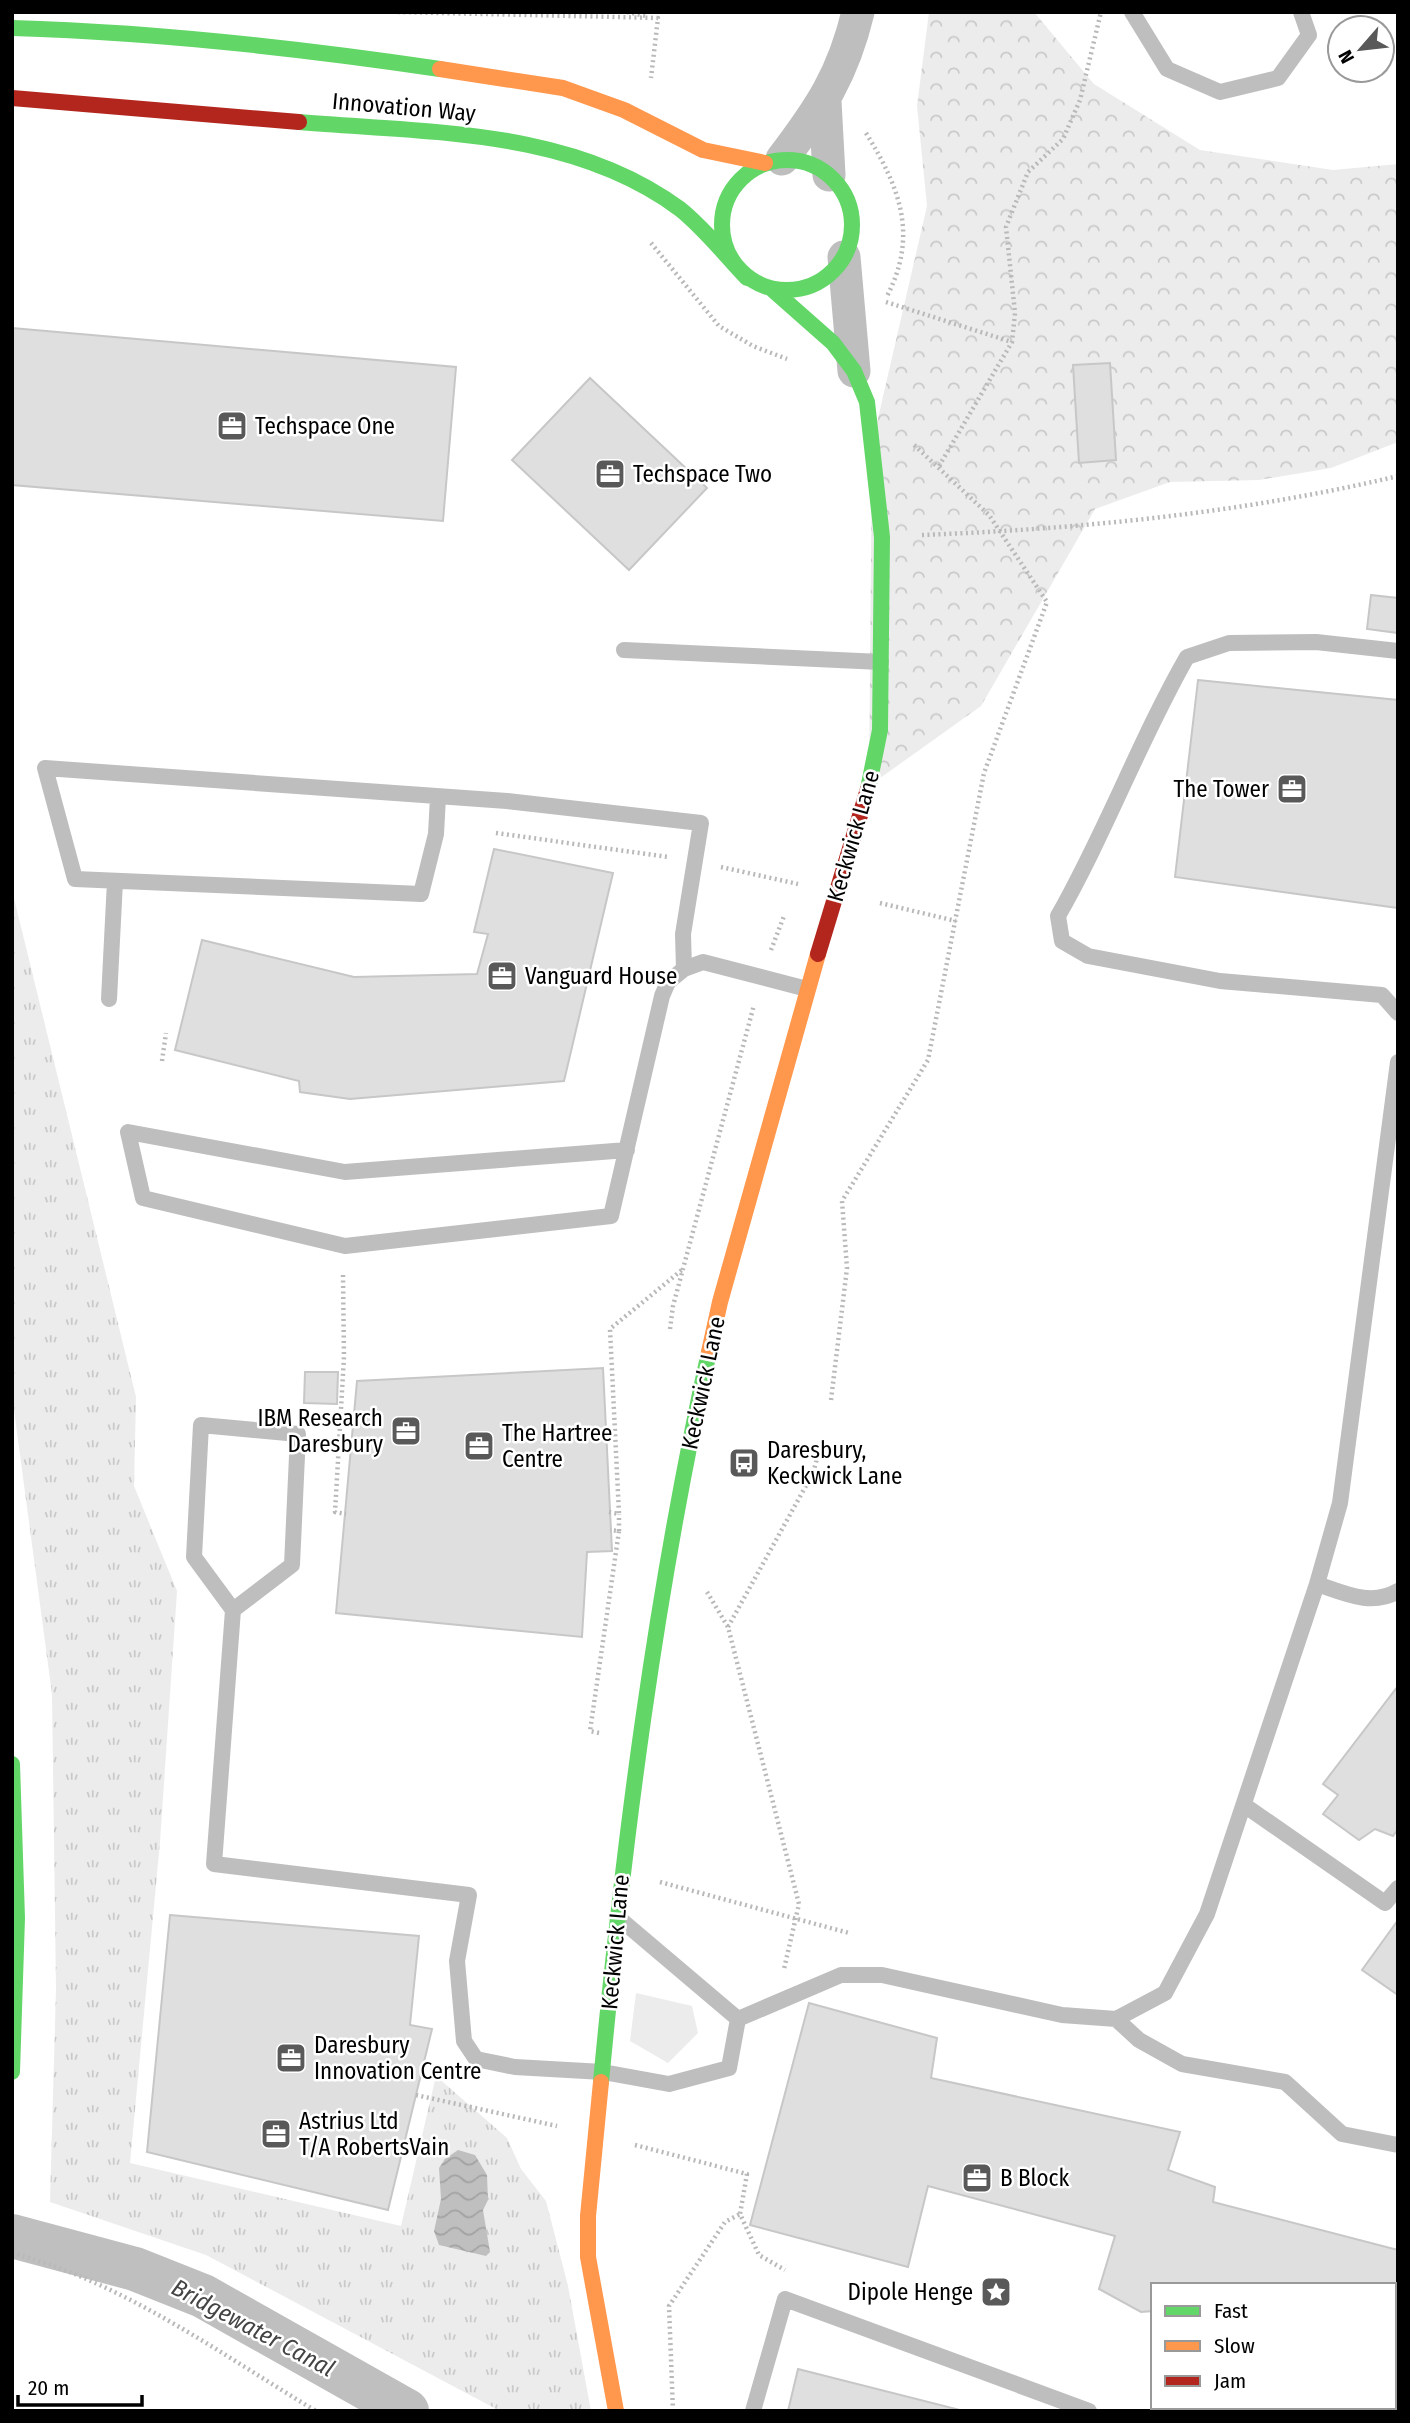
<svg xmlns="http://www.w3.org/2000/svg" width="1410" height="2423" font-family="'Fira Sans Condensed',sans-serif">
	<defs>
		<pattern id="forest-crowns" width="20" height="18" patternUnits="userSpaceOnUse" patternTransform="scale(1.75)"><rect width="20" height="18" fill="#ececec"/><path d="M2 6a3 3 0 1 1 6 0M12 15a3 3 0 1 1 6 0" fill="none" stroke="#c9c9c9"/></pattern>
		<pattern id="park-tufts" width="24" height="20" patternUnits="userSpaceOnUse" patternTransform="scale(1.75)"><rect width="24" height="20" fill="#ececec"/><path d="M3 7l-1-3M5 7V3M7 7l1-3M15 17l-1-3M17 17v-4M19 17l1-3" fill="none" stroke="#c9c9c9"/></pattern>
		<pattern id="water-waves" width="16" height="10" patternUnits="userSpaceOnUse" patternTransform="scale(1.75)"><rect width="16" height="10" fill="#bfbfbf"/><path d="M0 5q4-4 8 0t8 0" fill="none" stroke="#a2a2a2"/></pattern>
	</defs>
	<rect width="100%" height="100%" fill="#fff"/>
	<!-- forest -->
	<path fill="url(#forest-crowns)" d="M 929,12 L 1034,12 L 1094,84 L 1200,150 L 1333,170 L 1398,164 L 1398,442 L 1331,468 L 1259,480 L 1170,482 L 1095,509 L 981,706 L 869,786 L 872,444 L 927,206 L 917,106 Z"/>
	<!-- park -->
	<path fill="url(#park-tufts)" d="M 12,890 L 136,1397 L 134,1486 L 177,1591 L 160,1842 L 130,2163 L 401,2226 L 436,2076 L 507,2138 L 521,2169 L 546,2201 L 568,2286 L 591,2411 L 500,2411 L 206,2255 L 50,2202 L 56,1989 L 52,1694 L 12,1395 Z"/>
	<!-- garden -->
	<path fill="#ececec" d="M 636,1993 L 692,2006 L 698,2033 L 668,2063 L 630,2041 Z"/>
	<!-- water -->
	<path fill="url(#water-waves)" d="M 458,2150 L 475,2155 L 487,2175 L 488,2200 L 483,2210 L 490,2252 L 486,2256 L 439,2245 L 434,2231 L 441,2199 L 439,2168 L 445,2159 Z"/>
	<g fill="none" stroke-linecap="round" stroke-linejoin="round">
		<!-- canal -->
		<path stroke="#bfbfbf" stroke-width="44" d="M 12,2236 L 135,2269 L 203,2296 L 407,2411"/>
	</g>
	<!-- building -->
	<path fill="#dfdfdf" stroke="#c7c7c7" stroke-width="2" d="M 12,328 L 456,367 L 443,521 L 12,485 Z
		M 1110,363 L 1116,460 L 1079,463 L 1073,365 Z
		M 590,378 L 707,488 L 629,570 L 512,460 Z
		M 1371,595 L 1398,598 L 1398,633 L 1367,629 Z
		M 1198,680 L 1398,700 L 1398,908 L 1175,877 Z
		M 494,849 L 613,873 L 564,1081 L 350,1099 L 300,1092 L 299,1081 L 175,1050 L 202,940 L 354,977 L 477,974 L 488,934 L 474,932 Z
		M 603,1368 L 612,1551 L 587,1552 L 582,1637 L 336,1613 L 357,1381 Z
		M 305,1372 L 338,1372 L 337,1404 L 304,1403 Z
		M 1398,1686 L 1398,1829 L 1393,1836 L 1375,1829 L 1359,1840 L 1323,1814 L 1338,1795 L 1323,1784 Z
		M 170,1915 L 419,1936 L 410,2025 L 432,2029 L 388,2210 L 147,2152 Z
		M 1398,1920 L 1398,1995 L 1362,1970 Z
		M 809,2003 L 937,2038 L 931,2078 L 1180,2132 L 1168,2170 L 1215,2187 L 1213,2202 L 1398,2250 L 1398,2361 L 1394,2360 L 1394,2285 L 1153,2285 L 1153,2311 L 1141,2312 L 1099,2289 L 1115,2236 L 928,2186 L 908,2267 L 750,2225 Z
		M 798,2369 L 960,2410 L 960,2411 L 788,2411 Z"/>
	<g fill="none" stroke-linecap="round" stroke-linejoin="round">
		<!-- path -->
		<path stroke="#b9b9b9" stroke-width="4.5" stroke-dasharray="2 3.5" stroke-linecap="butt" d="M 398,12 L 658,18 L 651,78
			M 627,12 L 646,16
			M 866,133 C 900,188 919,236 886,298
			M 651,243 L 719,326 L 753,346 L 787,359
			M 886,302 L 1012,342
			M 939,466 L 1012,342 L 1015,313 L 1006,227 L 1028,172 L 1063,139 L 1080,100 L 1101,12
			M 922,535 C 1080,529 1243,513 1398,476
			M 496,833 L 668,857
			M 721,867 L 798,884
			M 880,903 L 956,921
			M 771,950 L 784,916
			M 162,1061 L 166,1033
			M 343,1275 L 344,1357 L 335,1512 L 346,1514
			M 670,1329 L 673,1306 L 754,1005
			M 831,1400 L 847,1268 L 842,1201 L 928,1060 L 984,773 L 1047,602 L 989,515 L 912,443
			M 609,1512 L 619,1514 L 610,1329 L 683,1269
			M 619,1531 L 619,1514
			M 707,1592 L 728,1627 L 799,1904 L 784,1969
			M 728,1627 L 813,1473 L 821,1444
			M 599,1733 L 590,1731 L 619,1531 L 610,1530
			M 660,1882 L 849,1933
			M 416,2095 L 557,2126
			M 635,2145 L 747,2174 L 740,2214 L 759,2255 L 785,2270
			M 12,2253 C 123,2282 219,2353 316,2411
			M 673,2411 L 669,2306 L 725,2222 L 740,2214"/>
		<!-- lane -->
		<path stroke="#bebebe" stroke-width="16" d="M 1132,12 L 1167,69 L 1220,92 L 1278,78 L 1309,35 L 1301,12
			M 624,650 L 881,662
			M 1398,651 L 1316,642 L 1229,643 L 1187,657 C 1139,741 1106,832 1058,916 L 1062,941 L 1088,956 L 1220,981 L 1382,995 L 1398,1013
			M 438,797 L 436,834 L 421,894 L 75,879 L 45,768 L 507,801 L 701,823 L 683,934 L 684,969 L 668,982 L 662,996 L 611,1216 L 345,1246 L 143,1198 L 128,1132 L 345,1172 L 627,1150
			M 684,969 L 703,962 L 807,989
			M 109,999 L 115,881
			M 1317,1584 L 1340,1503 L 1398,1062
			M 233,1610 L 292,1565 L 298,1434 L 201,1425 L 194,1557 L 233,1610 L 214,1864 L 469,1895 L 457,1961 L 464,2041 L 476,2059 L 515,2067 L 603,2072 L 669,2084 L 729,2068 L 738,2019
			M 1244,1805 L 1385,1903 L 1398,1888
			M 620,1919 L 738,2019
			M 738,2019 L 841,1975 L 882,1975 L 1062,2015 L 1116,2019 L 1165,1993 L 1207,1914 L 1317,1584 C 1344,1593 1371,1607 1398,1591
			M 1116,2019 L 1139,2040 L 1182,2064 L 1285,2082 L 1342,2134 L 1398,2145
			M 753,2411 L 785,2299 L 1089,2411"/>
		<!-- street -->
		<path stroke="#bebebe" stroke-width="33" d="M 825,101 L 829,175
			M 782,159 C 820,109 843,75 858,12
			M 844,257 L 854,371"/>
		<!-- fast -->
		<path stroke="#63d668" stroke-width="16" d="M 12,28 C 156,32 298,48 440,69
			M 299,122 C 427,133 571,128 680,209 C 705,229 725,255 747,278
			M722 225a65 65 0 1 1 130 0a65 65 0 1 1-130 0Z
			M 773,290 L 833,343 L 854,371 L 867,402 L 882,537 L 880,730 L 868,789
			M 12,1764 L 17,1918 L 12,2072
			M 601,2082 C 624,1837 656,1592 709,1352"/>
		<!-- slow -->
		<path stroke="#ff974d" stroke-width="16" d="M 440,69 L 563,88 L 624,110 L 703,150 L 765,163
			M 709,1352 L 720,1302 L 818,954
			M 601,2082 L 588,2216 L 588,2257 L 616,2411"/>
		<!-- jam -->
		<path stroke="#b3261e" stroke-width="16" d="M 12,98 L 299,122
			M 818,954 L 868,789"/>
	</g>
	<!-- icons -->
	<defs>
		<g id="office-square" transform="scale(1.575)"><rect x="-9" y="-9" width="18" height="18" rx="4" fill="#595959" stroke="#fff"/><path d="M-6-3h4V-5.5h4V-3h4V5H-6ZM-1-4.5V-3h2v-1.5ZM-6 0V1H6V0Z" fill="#fff"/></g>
		<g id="bus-square" transform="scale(1.575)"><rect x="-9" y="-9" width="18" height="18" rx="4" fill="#595959" stroke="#fff"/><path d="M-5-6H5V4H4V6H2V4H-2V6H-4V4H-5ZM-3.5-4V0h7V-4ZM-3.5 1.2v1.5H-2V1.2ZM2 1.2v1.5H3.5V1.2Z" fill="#fff"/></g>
		<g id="sight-square" transform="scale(1.575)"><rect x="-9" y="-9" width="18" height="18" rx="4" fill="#595959" stroke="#fff"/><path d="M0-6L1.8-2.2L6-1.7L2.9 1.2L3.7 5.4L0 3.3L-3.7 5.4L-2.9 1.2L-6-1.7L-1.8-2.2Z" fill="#fff"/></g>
	</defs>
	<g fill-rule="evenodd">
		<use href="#office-square" x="232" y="426"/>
		<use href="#office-square" x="610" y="474"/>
		<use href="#office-square" x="1292" y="789"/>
		<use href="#office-square" x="502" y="976"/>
		<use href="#office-square" x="406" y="1431"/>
		<use href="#office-square" x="479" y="1446"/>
		<use href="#bus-square" x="744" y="1463"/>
		<use href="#office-square" x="291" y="2058"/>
		<use href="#office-square" x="276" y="2134"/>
		<use href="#office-square" x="977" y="2178"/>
		<use href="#sight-square" x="996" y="2292"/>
	</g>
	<g text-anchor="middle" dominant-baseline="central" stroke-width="5" stroke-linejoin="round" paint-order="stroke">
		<!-- street labels -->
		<g font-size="23" fill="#000" stroke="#fff">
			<text transform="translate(404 107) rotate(5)">Innovation Way</text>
			<text transform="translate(853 836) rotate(-74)">Keckwick Lane</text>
			<text transform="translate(703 1383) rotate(-78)">Keckwick Lane</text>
			<text transform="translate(615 1942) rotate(-85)">Keckwick Lane</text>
		</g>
		<!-- poi labels -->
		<g font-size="23" fill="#000" stroke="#fff" text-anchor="start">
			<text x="255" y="426">Techspace One</text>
			<text x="633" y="474">Techspace Two</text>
			<text x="1269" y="789" text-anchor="end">The Tower</text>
			<text x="525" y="976">Vanguard House</text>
			<text x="383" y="1418" text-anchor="end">IBM Research<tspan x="383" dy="26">Daresbury</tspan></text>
			<text x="502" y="1433">The Hartree<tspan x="502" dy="26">Centre</tspan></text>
			<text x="767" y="1450">Daresbury,<tspan x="767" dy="26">Keckwick Lane</tspan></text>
			<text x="314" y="2045">Daresbury<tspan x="314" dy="26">Innovation Centre</tspan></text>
			<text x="299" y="2121">Astrius Ltd<tspan x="299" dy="26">T/A RobertsVain</tspan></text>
			<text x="1000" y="2178">B Block</text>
			<text x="973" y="2292" text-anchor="end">Dipole Henge</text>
		</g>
		<!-- water labels -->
		<g font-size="24" font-style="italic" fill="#444" stroke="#fff">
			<text transform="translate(253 2328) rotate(28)">Bridgewater Canal</text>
		</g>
	</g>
	<!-- border -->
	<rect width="1410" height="2423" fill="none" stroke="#000000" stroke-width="28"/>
	<!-- legend -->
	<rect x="1151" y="2283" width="245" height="126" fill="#ffffff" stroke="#999999" stroke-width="2"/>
	<rect x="1165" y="2306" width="35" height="10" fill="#63d668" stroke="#999999" stroke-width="2"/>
	<text x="1214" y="2318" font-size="21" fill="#000000">Fast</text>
	<rect x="1165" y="2341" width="35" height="10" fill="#ff974d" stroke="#999999" stroke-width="2"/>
	<text x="1214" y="2353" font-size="21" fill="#000000">Slow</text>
	<rect x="1165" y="2376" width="35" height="10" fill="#b3261e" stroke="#999999" stroke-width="2"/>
	<text x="1214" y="2388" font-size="21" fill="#000000">Jam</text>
	<!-- north arrow -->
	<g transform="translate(1361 49) rotate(242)"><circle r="33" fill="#ffffff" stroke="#999999" stroke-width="2"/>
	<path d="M0-5L12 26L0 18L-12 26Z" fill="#595959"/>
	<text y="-10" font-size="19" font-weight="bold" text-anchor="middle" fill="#000000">N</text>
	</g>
	<!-- scale -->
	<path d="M18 2395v10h124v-10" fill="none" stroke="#000000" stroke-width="3.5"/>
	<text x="28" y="2395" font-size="21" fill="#000000" stroke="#ffffff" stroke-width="5" paint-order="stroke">20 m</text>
</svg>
